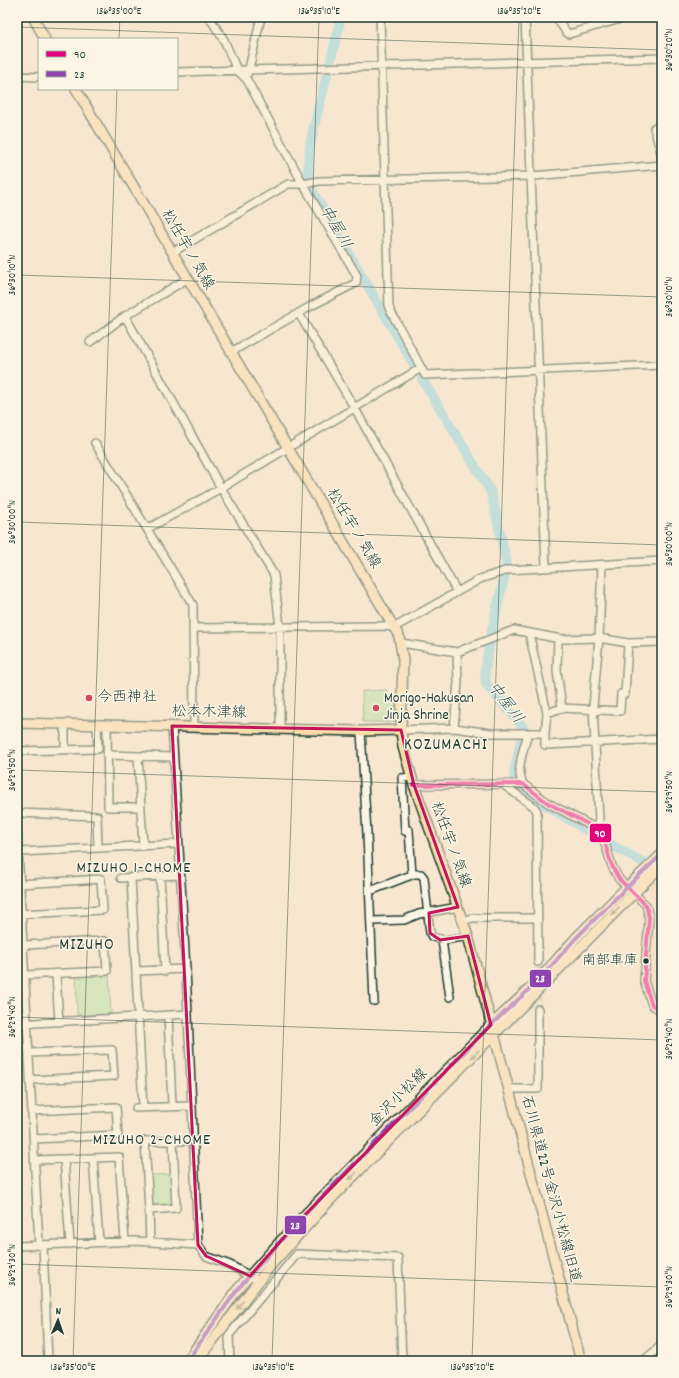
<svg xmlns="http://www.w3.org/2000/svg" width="679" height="1378" font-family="Dekko,'Klee One',sans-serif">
	<rect width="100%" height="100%" fill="#f8e7d0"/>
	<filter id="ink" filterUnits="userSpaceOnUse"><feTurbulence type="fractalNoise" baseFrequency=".025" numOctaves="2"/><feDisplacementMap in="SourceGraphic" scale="8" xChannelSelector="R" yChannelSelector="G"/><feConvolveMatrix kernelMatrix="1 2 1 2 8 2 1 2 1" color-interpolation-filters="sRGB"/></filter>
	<g filter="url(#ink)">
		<!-- built -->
		<path fill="#f1dabe" d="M 659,878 L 662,880 L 662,1006 L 657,1004 L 649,980 L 655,914 L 649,900 L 649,886 Z"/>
		<!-- green -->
		<path fill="#afe2a4" stroke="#67906c" d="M 387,690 L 386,699 L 399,700 L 399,718 L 394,722 L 363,722 L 362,691 Z
			M 109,974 L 111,1014 L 77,1015 L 76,976 Z
			M 173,1174 L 174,1206 L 151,1207 L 150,1175 Z"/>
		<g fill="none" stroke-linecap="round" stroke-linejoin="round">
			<!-- river -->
			<path stroke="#86d4e5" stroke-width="10" d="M 331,59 L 341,17
				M 327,75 C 320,106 301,160 311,189 L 416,368
				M 422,379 L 491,492 L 507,565 L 491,634
				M 490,641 L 485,671 L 486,684 L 524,728 L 514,773 L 518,788 L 596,836 L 662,873"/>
			<!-- minor-tunnel -->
			<path stroke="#cdc5b1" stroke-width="7" stroke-dasharray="7 3.5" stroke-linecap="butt" d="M 538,962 L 538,1009"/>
			<!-- minor casing -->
			<g stroke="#1f3d34" stroke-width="10">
				<path id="minor" d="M 209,17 L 224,40 L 237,70 L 247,80 L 303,184 L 357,276 L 356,283 L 311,306 L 231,352
					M 380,17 L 389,308 L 425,375 L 662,365
					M 525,17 L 546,567
					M 556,17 L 566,32 L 569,34 L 627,17
					M 177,72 L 662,58
					M 248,73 L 261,17
					M 17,76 L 39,77
					M 662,125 L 654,128 L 662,157
					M 173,252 L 288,184 L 303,184 L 319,181 L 532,176 L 662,165
					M 299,314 L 354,407 L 457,592
					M 125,316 L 221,488 L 274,575 L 280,627 L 280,728
					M 90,342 L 125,316 L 187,279
					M 95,443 L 193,605 L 194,726
					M 147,529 L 221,488 L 421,368
					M 193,628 L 383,626 L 395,627 L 480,579 L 508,570 L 662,561
					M 401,643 L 457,652 L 514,630 L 561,639 L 599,638 L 628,643 L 662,642
					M 562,708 L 620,711 L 621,694 L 625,694 L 628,643
					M 547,713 L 562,708 L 557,671 L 558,638
					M 107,724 L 108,807 L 141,807
					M 172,726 L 186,969 L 198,1245 L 206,1256 L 230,1265 L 259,1281
					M 454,728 L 458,682 L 457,652
					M 401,730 L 454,728 L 491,733 L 545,733 L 547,713 L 529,633
					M 361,731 L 367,834 L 374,1001
					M 545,733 L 545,745 L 662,739
					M 65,750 L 65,724
					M 17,751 L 98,749 L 97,724
					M 107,755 L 173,757
					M 138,756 L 143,846
					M 523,784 C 515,769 524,750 528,733
					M 414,785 L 523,784 L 548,803 L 597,829 L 603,837 L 612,866 L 619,879 L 646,905 L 649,918 L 644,981 L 652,1005 L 662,1011
					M 505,786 L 533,806 L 537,811 L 538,962
					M 17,813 L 97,816 L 98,848
					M 597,829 L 599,820 L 593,707 L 599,638 L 602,565
					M 409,830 L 412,875
					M 405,831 L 402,778 L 412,777
					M 17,832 L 39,1245
					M 19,852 L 178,844
					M 160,876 L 165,971
					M 121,878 L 180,875
					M 131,878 L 143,1107
					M 370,891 L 414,874 L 421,874 L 424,878 L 430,933 L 432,937 L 445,940 L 468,936
					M 18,914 L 103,910 L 101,879 L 20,884
					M 372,921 L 404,920 L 419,914 L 458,907
					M 463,921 L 472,918 L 537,918
					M 442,940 L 450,997
					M 24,945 L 105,941 L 107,971 L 25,975
					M 137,971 L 186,969
					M 56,975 L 59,1022
					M 168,1016 L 172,1105
					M 17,1024 L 188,1014
					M 29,1053 L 112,1050 L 114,1076 L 30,1080
					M 510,1089 L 538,1089 L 538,1009
					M 136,1108 L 192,1106
					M 31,1111 L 116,1107 L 118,1135 L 34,1139
					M 93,1158 L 99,1242
					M 64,1159 L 70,1244
					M 35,1160 L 119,1157 L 125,1241
					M 149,1210 L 176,1208 L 173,1140
					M 150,1242 L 149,1210 L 145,1141 L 194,1141
					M 43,1245 L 48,1361
					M 17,1246 L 135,1241 L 198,1245
					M 230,1361 L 229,1335 L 297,1254 L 398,1258 L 402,1361
					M 643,1361 L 662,1345"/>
			</g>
			<!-- major casing -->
			<g stroke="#1f3d34" stroke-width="12">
				<path id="major" d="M 33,17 L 45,39
					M 76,89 L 399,636 L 403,660 L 401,730 L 403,747 L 414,785 L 468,936 L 581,1361
					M 17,723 L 361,731 L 401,730
					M 187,1361 L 237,1290 L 295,1225 L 491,1025 L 536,983 L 576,938 L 627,887 L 662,854
					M 197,1361 L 271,1265 L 333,1197 L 662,865"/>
			</g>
			<!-- minor -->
			<use href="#minor" stroke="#fcf5e5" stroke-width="7"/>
			<!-- major -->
			<use href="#major" stroke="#faddab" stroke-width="9"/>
			<!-- bus-1 casing -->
			<g stroke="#fcf5e5" stroke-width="7">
				<path id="bus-1" d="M 414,785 L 523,784 L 548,803 L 597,829 L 603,837 L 612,866 L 619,879 L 646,905 L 649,918 L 644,981 L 652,1005 L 662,1011"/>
			</g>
			<!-- bus-2 casing -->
			<g stroke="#fcf5e5" stroke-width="7">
				<path id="bus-2" d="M 187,1361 L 237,1290 L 295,1225 L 491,1025 L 536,983 L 576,938 L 627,887 L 662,854"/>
			</g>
			<!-- bus-1 -->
			<use href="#bus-1" stroke="#e5007d" stroke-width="4"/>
			<!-- bus-2 -->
			<use href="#bus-2" stroke="#8e44ad" stroke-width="4"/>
		</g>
		<!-- one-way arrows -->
		<defs><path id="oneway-solid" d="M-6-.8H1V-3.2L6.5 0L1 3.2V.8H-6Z"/></defs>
		<g fill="#82856a">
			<use href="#oneway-solid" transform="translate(615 911) rotate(136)"/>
			<use href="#oneway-solid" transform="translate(475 1054) rotate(134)"/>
			<use href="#oneway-solid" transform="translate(353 1176) rotate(134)"/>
			<use href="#oneway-solid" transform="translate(240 1305) rotate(129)"/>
		</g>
	</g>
	<!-- marked area -->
	<path d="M0 0H679V1378H0ZM 172,726 L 401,730 L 414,785 L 458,907 L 429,913 L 430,933 L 440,940 L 468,936 L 491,1025 L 295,1225 L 250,1276 L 206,1256 L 198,1245 Z" fill="#f8e7d0" fill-opacity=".55" fill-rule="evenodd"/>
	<path fill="none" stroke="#c2185b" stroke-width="3" stroke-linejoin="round" d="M 172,726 L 401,730 L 414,785 L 458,907 L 429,913 L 430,933 L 440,940 L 468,936 L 491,1025 L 295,1225 L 250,1276 L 206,1256 L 198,1245 Z"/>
	<!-- ticks -->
	<path fill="none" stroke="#1f3d34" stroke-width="1" stroke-opacity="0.45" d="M 17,27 L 662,50M 119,39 L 120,17M 17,275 L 662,297M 17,522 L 662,545M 17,770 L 662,792M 17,1017 L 662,1040M 17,1264 L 662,1287M 73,1361 L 117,89M 272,1361 L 319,17M 472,1361 L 519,17"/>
	<!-- markers -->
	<g fill="#d1495b" stroke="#fcf5e5" stroke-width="1.5">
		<circle cx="89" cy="698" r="4"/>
		<circle cx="376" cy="708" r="4"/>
	</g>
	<circle fill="#1f3d34" stroke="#fcf5e5" stroke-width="1.5" cx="646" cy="961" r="3.5"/>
	<g text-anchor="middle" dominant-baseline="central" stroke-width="3" stroke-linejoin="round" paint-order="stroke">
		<!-- bus labels -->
		<g font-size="14" fill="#1f3d34" stroke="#fcf5e5" text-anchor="end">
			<text x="638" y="961">南部車庫</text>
		</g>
		<!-- street labels -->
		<g font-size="15" fill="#1f3d34" stroke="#fcf5e5">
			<text transform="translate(187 250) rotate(60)">松任宇ノ気線</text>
			<text transform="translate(353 529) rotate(59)">松任宇ノ気線</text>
			<text transform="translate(209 713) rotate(1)">松本木津線</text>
			<text transform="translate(450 845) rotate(70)">松任宇ノ気線</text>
			<text transform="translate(399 1098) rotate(-45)">金沢小松線</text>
			<text transform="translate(550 1189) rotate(75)">石川県道22号金沢小松線旧道</text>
		</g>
		<!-- poi labels -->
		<g font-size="15" fill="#1f3d34" stroke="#fcf5e5" text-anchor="start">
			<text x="97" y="698">今西神社</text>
			<text x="384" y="699">Morigo-Hakusan<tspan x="384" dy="17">Jinja Shrine</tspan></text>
		</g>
		<!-- water labels -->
		<g font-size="16" font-style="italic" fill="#345b57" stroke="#fcf5e5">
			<text transform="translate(335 227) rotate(60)">中屋川</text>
			<text transform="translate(505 703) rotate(53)">中屋川</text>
		</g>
		<!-- neighbourhood labels -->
		<g font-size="16" letter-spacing="1" fill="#1f3d34" stroke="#fcf5e5">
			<text x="134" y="868">MIZUHO 1-CHOME</text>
			<text x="152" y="1140">MIZUHO 2-CHOME</text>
		</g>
		<!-- quarter labels -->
		<g font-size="17" letter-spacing="1" fill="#1f3d34" stroke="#fcf5e5">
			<text x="446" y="746">KOZUMACHI</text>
			<text x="87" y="946">MIZUHO</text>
		</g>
	</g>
	<g stroke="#fcf5e5" stroke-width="1.5">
		<rect x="589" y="823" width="23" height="20" rx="4" fill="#e5007d"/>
		<rect x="529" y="969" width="23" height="19" rx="4" fill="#8e44ad"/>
		<rect x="284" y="1215" width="23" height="20" rx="4" fill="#8e44ad"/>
	</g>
	<g font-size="11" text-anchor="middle" font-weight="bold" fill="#fff">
		<text x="600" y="837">90</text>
		<text x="540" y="982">23</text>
		<text x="295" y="1229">23</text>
	</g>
	<!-- margin -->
	<rect width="679" height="1378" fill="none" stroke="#fcf5e5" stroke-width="44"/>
	<!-- legend -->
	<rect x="38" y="38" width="140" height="52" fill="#fcf5e5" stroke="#a4ab9e"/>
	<rect x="46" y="51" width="20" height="6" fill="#e5007d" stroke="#a4ab9e"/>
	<text x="74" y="58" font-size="12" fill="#1f3d34">90</text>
	<rect x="46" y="71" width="20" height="6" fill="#8e44ad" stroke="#a4ab9e"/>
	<text x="74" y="78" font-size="12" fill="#1f3d34">23</text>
	<!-- north arrow -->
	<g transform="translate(58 1320) rotate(2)" stroke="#fcf5e5" stroke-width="3" paint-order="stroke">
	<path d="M0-3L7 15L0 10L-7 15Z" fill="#1f3d34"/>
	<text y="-6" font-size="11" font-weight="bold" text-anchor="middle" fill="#1f3d34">N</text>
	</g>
	<rect x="22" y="22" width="635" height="1334" fill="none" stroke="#1f3d34" stroke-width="1.5"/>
	<g font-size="10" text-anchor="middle" fill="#1f3d34">
		<text x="119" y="14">136°35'00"E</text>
		<text x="319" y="14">136°35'10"E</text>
		<text x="519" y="14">136°35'20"E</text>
		<text transform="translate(668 50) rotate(-90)" y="4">36°30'20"N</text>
		<text transform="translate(11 275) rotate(-90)" y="4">36°30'10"N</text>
		<text transform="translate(668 297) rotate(-90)" y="4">36°30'10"N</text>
		<text transform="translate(11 522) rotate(-90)" y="4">36°30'00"N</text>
		<text transform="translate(668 544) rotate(-90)" y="4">36°30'00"N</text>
		<text transform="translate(11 770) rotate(-90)" y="4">36°29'50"N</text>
		<text transform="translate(668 792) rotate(-90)" y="4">36°29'50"N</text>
		<text transform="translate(11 1017) rotate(-90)" y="4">36°29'40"N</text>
		<text transform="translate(668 1039) rotate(-90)" y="4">36°29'40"N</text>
		<text transform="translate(11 1265) rotate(-90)" y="4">36°29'30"N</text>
		<text transform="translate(668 1287) rotate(-90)" y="4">36°29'30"N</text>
		<text x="73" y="1370">136°35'00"E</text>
		<text x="273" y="1370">136°35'10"E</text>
		<text x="472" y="1370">136°35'20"E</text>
	</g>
</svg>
